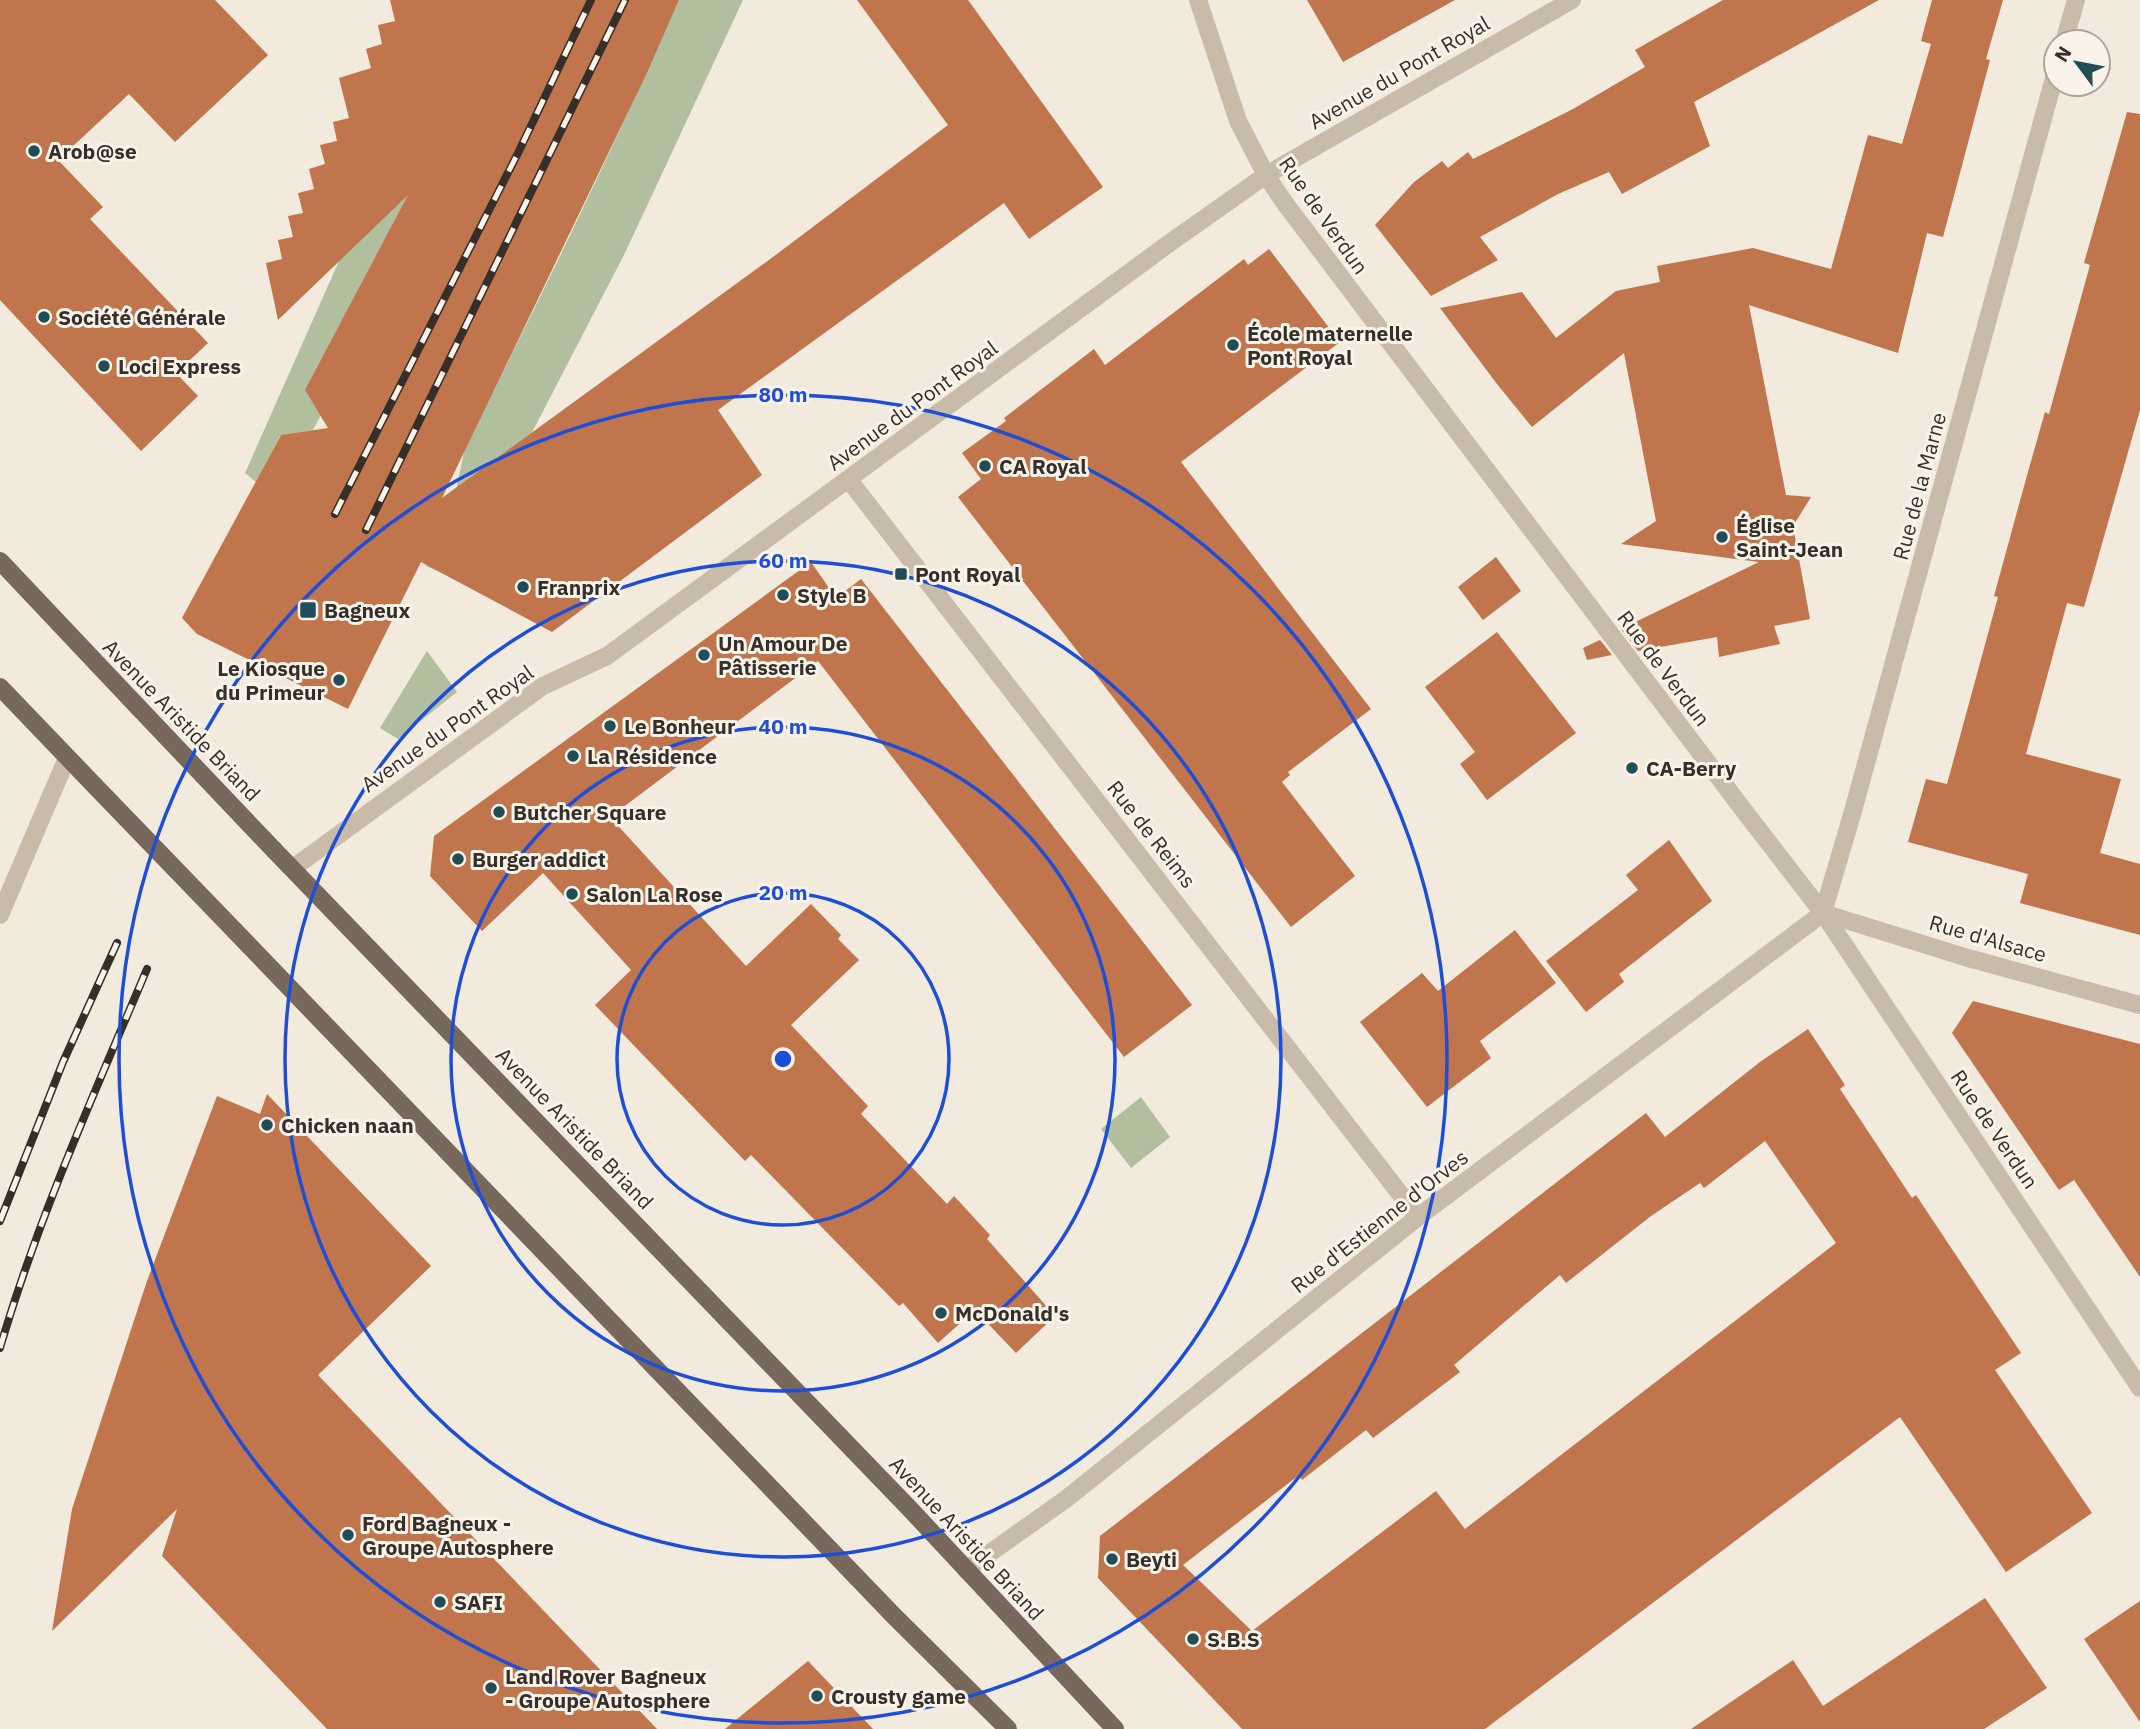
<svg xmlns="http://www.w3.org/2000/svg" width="2140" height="1729" font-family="'IBM Plex Sans',sans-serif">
	<rect width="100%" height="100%" fill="#f1eadd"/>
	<!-- green -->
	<path fill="#b1bf9e" d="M 531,0 L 381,303 L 313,430 L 280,436 L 256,482 L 245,473 L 382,164 Z
		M 679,0 L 743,0 L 625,253 L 456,579 L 426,566 L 457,486 L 465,447 C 540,300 612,151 679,0 Z
		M 427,651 L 457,692 L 398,739 L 380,728 Z
		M 1141,1097 L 1170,1137 L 1131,1168 L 1101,1129 Z"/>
	<!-- building -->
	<path fill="#c0754d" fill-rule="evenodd" d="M 0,0 L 215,0 L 268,55 L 175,142 L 129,94 L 58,160 L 103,207 L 90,219 L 208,343 L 176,373 L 198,396 L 141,451 L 0,300 Z
		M 390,0 L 679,0 L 646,75 L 442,498 L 773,257 L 948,125 L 857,0 L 968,0 L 1103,187 L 1029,239 L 1004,203 L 718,410 L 762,475 L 552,632 L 421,562 L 348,709 L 197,634 L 182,618 L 281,435 L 328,428 L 305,390 L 408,195 L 278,320 L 266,263 L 282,259 L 278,240 L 293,237 L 288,216 L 303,213 L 298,193 L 314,189 L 309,169 L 325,164 L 320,145 L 337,141 L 333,122 L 349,118 L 339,78 L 371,68 L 366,49 L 382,44 L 378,25 L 395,21 Z
		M 1307,0 L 1455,0 L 1343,62 Z
		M 1723,0 L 1879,0 L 1694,102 L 1710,146 L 1622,194 L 1609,172 L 1558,194 L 1480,237 L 1498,260 L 1431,296 L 1375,225 L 1414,182 L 1442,161 L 1448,168 L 1468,152 L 1473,159 L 1573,109 L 1645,67 L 1635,50 Z
		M 1932,0 L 2003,0 L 1986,59 L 1990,60 L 1943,237 L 1927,233 L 1898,353 L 1749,305 L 1786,495 L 1811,497 L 1793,526 L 1810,619 L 1774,626 L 1780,644 L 1719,657 L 1717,637 L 1638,651 L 1621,629 L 1759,562 L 1621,544 L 1656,521 L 1624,353 L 1532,427 L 1497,384 L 1440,308 L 1522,292 L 1556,338 L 1616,291 L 1660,282 L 1657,266 L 1753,248 L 1831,269 L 1868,135 L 1902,144 L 1931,44 L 1921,41 Z
		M 2127,112 L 2140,114 L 2140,410 L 2084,607 L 2067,603 L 2026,754 L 2121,779 L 2100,853 L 2140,864 L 2140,935 L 2020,903 L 2028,874 L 1908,842 L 1926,779 L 1947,784 L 1998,597 L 1994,596 L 2026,479 L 2045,412 L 2049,414 L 2090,265 L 2084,263 Z
		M 1269,249 L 1340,342 L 1181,462 L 1371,709 L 1288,772 L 1290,775 L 1282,782 L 1355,876 L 1291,927 L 958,497 L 981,479 L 962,453 L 1006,421 L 1004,418 L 1094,349 L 1105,365 L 1244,259 L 1248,265 Z
		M 1496,557 L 1521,591 L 1483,620 L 1458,587 Z
		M 811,562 L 836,598 L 861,579 L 1192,1005 L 1124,1057 L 818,661 L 610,817 L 746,966 L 811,904 L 841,935 L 838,939 L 859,960 L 791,1025 L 868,1106 L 861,1114 L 947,1204 L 954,1196 L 990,1235 L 987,1239 L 1055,1316 L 1016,1353 L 975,1310 L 938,1343 L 903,1303 L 899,1306 L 751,1155 L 745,1161 L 595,1005 L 631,970 L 543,873 L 482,931 L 430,876 L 434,836 Z
		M 1497,632 L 1576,733 L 1487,800 L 1460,764 L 1475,752 L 1425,687 Z
		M 1600,640 L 1612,655 L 1587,660 L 1583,648 Z
		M 1669,840 L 1712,901 L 1619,974 L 1624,982 L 1586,1012 L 1546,961 L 1638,890 L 1626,875 Z
		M 1515,930 L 1556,983 L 1480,1041 L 1491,1058 L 1427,1107 L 1360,1022 L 1422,973 L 1438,991 Z
		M 1973,1001 L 2140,1044 L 2140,1277 L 2074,1180 L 2059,1190 L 1952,1033 Z
		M 1808,1029 L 1845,1085 L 1840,1089 L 1912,1198 L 1916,1195 L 2021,1353 L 1995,1370 L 2092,1513 L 2006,1572 L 1900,1417 L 1485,1729 L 1242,1729 L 1098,1578 L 1100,1536 L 1646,1113 L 1665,1137 L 1760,1062 ZM 1765,1141 L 1836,1243 L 1465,1529 L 1436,1491 L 1252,1631 L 1183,1565 L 1299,1475 L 1302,1480 L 1366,1430 L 1373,1438 L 1460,1372 L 1454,1365 L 1560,1275 L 1566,1283 L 1651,1216 L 1700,1183 L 1704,1188 Z
		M 267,1094 L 431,1266 L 318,1375 L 657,1729 L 327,1729 L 162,1556 L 177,1509 L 52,1631 L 72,1509 L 147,1281 L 217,1096 L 260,1114 Z
		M 1985,1598 L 2047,1688 L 1984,1729 L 1691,1729 L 1793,1660 L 1823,1706 Z
		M 2140,1601 L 2140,1722 L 2084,1639 Z
		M 808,1661 L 873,1729 L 725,1729 Z"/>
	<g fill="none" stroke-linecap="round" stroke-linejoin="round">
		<!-- minor -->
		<path stroke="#c9bbaa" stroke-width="18" d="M 1198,0 L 1238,121 L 1266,175 L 1284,202 L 1745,812 L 1823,913 L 2140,1388
			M 2064,42 L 2076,0
			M 849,480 L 1418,1217
			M 293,868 L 543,686 L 607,656 L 1171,242 L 1266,175 L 1572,0
			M 1823,913 L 1853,811 L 2056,71
			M 1823,913 L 1968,958 L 2140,1005
			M 0,915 L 67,758
			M 966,1570 L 1066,1499 L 1418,1217 L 1823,913"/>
		<!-- primary -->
		<path stroke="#77685b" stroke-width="18" d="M 0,561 L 139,708
			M 0,687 L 95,786
			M 274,850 L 910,1509 L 1115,1729
			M 235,931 L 894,1616 L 1008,1729"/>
		<!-- rail casing -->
		<g stroke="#362f29" stroke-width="8">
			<path id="rail" d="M 335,514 L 519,151 L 591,0
				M 366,530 L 625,0
				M 0,1221 L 63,1062 L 117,943
				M 0,1348 C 38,1218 94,1094 147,969"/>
		</g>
		<!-- rail -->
		<use href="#rail" stroke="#f9f3ea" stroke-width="5" stroke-dasharray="16" stroke-linecap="butt"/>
		<!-- primary-bridge -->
		<path stroke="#77685b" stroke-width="18" d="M 139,708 L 274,850
			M 95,786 L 235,931"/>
	</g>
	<!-- distance rings -->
	<g fill="none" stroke="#1d4ed8" stroke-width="3.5">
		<circle cx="783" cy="1059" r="166"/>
		<circle cx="783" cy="1059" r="332"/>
		<circle cx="783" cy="1059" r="498"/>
		<circle cx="783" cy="1059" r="664"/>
	</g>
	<!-- markers -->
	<g fill="#214d56" stroke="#f9f3ea" stroke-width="2.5">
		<circle cx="34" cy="151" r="7"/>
		<circle cx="44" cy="317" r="7"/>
		<circle cx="1233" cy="345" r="7"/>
		<circle cx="104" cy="366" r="7"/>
		<circle cx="985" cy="466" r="7"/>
		<circle cx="1722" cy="537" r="7"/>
		<rect x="894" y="567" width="14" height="14" rx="3.5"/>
		<circle cx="523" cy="587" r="7"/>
		<circle cx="783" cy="595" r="7"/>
		<rect x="299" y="601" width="18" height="18" rx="3.5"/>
		<circle cx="704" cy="655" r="7"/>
		<circle cx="339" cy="680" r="7"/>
		<circle cx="610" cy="726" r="7"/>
		<circle cx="573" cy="756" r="7"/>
		<circle cx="1632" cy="768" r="7"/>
		<circle cx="499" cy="812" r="7"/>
		<circle cx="458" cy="859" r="7"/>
		<circle cx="572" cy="894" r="7"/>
		<circle cx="267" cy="1125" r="7"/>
		<circle cx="941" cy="1313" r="7"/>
		<circle cx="348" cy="1535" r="7"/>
		<circle cx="1112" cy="1559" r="7"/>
		<circle cx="440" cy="1602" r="7"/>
		<circle cx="1193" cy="1639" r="7"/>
		<circle cx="491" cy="1688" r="7"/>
		<circle cx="817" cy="1696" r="7"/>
	</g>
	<g text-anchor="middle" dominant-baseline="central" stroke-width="6" stroke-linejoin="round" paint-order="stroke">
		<!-- street labels -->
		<g font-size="21" fill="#362f29" stroke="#f9f3ea">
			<text transform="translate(1399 72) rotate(-30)">Avenue du Pont Royal</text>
			<text transform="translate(1324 215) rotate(55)">Rue de Verdun</text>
			<text transform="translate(912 405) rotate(-36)">Avenue du Pont Royal</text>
			<text transform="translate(1919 486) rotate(-75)">Rue de la Marne</text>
			<text transform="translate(1664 668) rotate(53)">Rue de Verdun</text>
			<text transform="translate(182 720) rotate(46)">Avenue Aristide Briand</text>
			<text transform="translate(447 728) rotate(-35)">Avenue du Pont Royal</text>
			<text transform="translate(1152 834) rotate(52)">Rue de Reims</text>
			<text transform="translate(1988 938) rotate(16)">Rue d'Alsace</text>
			<text transform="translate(575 1128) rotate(46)">Avenue Aristide Briand</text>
			<text transform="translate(1995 1129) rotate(56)">Rue de Verdun</text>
			<text transform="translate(1379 1221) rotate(-38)">Rue d'Estienne d'Orves</text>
			<text transform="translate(967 1538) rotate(47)">Avenue Aristide Briand</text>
		</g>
		<!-- poi labels -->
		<g font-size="21" font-weight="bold" fill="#362f29" stroke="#f9f3ea" text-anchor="start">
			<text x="48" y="151">Arob@se</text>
			<text x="58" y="317">Société Générale</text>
			<text x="1247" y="333">École maternelle<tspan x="1247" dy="24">Pont Royal</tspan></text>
			<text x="118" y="366">Loci Express</text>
			<text x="999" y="466">CA Royal</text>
			<text x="1736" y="525">Église<tspan x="1736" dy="24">Saint-Jean</tspan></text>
			<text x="915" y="574">Pont Royal</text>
			<text x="537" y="587">Franprix</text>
			<text x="797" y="595">Style B</text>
			<text x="324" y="610">Bagneux</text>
			<text x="718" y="643">Un Amour De<tspan x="718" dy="24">Pâtisserie</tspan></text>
			<text x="325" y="668" text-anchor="end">Le Kiosque<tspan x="325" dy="24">du Primeur</tspan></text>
			<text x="624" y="726">Le Bonheur</text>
			<text x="587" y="756">La Résidence</text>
			<text x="1646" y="768">CA-Berry</text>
			<text x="513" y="812">Butcher Square</text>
			<text x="472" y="859">Burger addict</text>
			<text x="586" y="894">Salon La Rose</text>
			<text x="281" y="1125">Chicken naan</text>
			<text x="955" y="1313">McDonald's</text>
			<text x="362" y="1523">Ford Bagneux -<tspan x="362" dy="24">Groupe Autosphere</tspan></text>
			<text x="1126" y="1559">Beyti</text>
			<text x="454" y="1602">SAFI</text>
			<text x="1207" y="1639">S.B.S</text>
			<text x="505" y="1676">Land Rover Bagneux<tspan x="505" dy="24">- Groupe Autosphere</tspan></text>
			<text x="831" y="1696">Crousty game</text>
		</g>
	</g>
	<circle cx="783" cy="1059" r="10" fill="#1d4ed8" stroke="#f9f3ea" stroke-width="3.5"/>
	<g font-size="21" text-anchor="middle" font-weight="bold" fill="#1d4ed8" stroke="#f9f3ea" stroke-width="6" stroke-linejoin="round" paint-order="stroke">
		<text x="783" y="402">80 m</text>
		<text x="783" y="568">60 m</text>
		<text x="783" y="734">40 m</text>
		<text x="783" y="900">20 m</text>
	</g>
	<!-- north arrow -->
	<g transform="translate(2077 63) rotate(302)"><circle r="33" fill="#f9f3ea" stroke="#aba59d" stroke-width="2"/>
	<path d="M0-5L12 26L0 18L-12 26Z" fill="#214d56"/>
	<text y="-10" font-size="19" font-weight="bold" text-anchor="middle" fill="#362f29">N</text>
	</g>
</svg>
